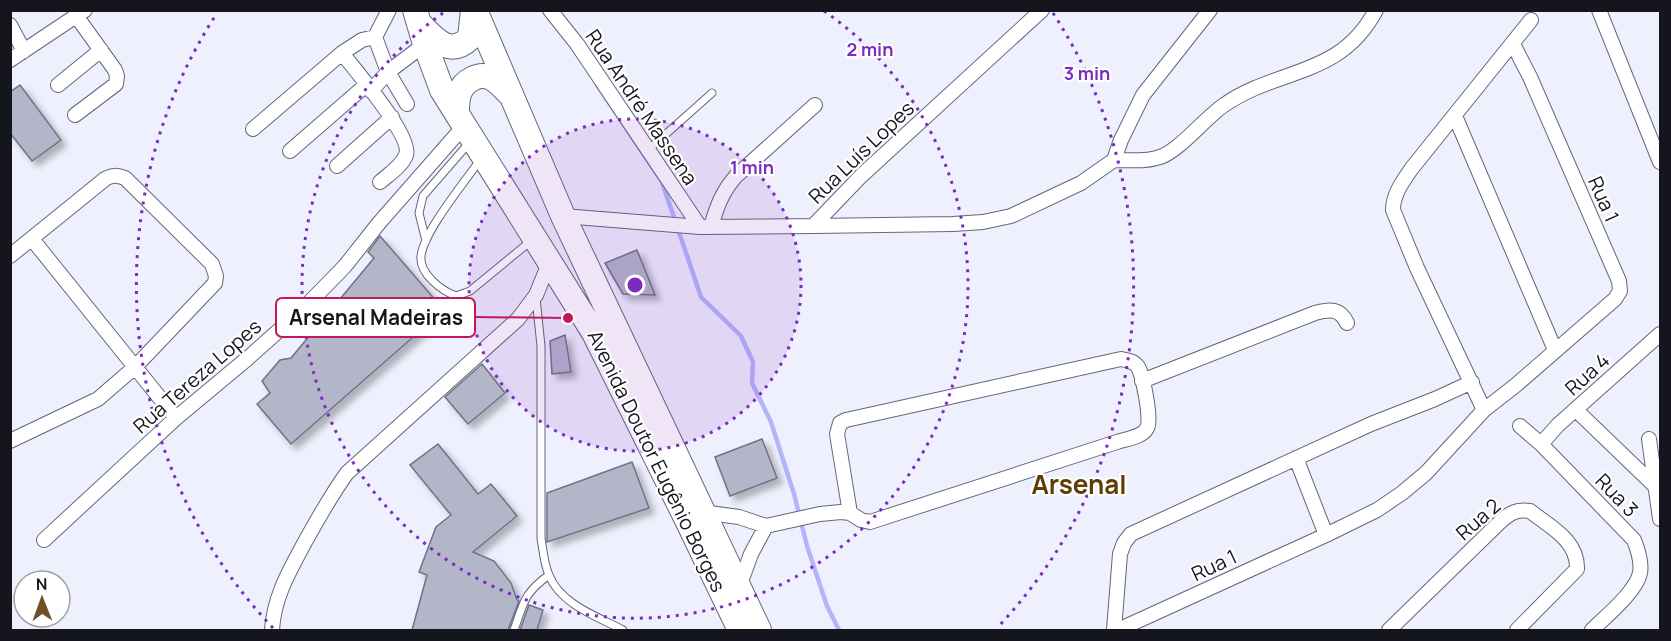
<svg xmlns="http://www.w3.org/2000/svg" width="1671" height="641" font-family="Manrope,sans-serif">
	<defs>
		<filter id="shadow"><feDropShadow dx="5.5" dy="5.5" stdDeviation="3" flood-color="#0004"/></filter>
	</defs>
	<rect width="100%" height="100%" fill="#eff0fd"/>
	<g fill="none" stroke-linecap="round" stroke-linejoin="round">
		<!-- stream -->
		<path stroke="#b2b4fc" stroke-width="4.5" d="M 597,85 L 662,182 L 701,297 L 741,336 L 753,362 L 752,383 L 771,422 L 794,494 L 807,546 L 827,606 L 839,630"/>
	</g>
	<!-- building -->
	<path fill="#b3b5c9" stroke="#707285" stroke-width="1.5" filter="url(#shadow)" d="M 20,85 L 61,140 L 32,161 L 10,133 L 10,92 Z
		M 380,236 L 444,310 L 291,444 L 257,404 L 270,393 L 262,381 L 280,360 L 291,358 L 374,258 L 368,252 Z
		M 637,250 L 655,295 L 623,294 L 605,263 Z
		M 565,335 L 571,372 L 552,374 L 550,341 Z
		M 482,364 L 505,393 L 468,424 L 445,397 Z
		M 762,439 L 777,478 L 730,496 L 715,457 Z
		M 438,444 L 478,494 L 491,484 L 517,516 L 473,552 L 494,561 L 511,583 L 517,600 L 519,601 L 508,630 L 412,630 L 427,575 L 419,572 L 436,527 L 451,515 L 410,465 Z
		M 632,462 L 649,508 L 547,542 L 547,493 Z
		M 529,605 L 543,610 L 537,630 L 520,630 Z"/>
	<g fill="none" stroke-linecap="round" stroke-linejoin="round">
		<!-- lane casing -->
		<g stroke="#656679" stroke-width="9">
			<path id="lane" d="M 648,150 L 712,93
				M 480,160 C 464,183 424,231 421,256 C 419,274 442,291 456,296 L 470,291 L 532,240
				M 426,241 L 419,213 L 423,196 L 469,143
				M 536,298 L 541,346 L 541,538 C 543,550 544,564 549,575 C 560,604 598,617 623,630
				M 514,630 C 524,602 524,593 549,575"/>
		</g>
		<!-- street casing -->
		<g stroke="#656679" stroke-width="16">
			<path id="street" d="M 550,10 L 577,44 L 700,227
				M 1210,10 L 1143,95 L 1121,140 L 1114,160 C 1129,160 1146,162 1160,157 C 1179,151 1205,118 1224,105 C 1279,67 1340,78 1376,10
				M 1599,10 L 1660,162
				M 10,25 L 24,51
				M 375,37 L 389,10
				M 342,53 C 355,70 413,137 406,155 C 402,166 388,175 380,182
				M 10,60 L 85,10
				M 58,85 L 101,50
				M 371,91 L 388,72 L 425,44
				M 75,115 L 116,84 L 117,76 L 115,70 L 77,17
				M 1455,116 L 1555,350
				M 253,129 L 342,53 L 362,40 L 375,37 L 388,72 L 407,104
				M 290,151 L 366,85
				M 337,166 L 392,117
				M 563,216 L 700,227 L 813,226 L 861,176 L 1042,10
				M 813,226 L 953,224 L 983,222 L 1011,216 L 1081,183 L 1114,160
				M 711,227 C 717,206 722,192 736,176 L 815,105
				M 32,239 L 176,418
				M 10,256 L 105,179 C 112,175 117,175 125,178 L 212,264 L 216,276 L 215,283 L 135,367 L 98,399 L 10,441
				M 1142,381 L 1315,313 C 1330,309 1340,308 1347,323
				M 1484,410 L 1417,268 L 1393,210 C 1393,194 1403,181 1412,168 L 1531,20
				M 1576,410 L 1656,487
				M 1520,426 L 1541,444 L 1634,540 C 1638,550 1642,562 1640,573 C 1636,592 1606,616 1592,630
				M 1649,439 L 1660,519
				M 1541,444 L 1558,425 L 1660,334
				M 1296,458 L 1326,535
				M 702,512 L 739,517 L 766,526 L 820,514 L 841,512 L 850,513 L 861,520 L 870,522 L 1117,442 C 1126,439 1143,437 1147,428 C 1152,420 1143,376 1138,367 C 1134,361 1127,360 1121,359 L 846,420 L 840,423 L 837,434 L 850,513
				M 44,540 L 176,418 L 248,358 L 303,309 L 345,266 L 379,223 L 464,126
				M 739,587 L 751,554 L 766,526
				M 272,630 C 274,596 290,570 306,540 C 319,517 331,495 347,473 L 518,319 L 536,295 L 550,261
				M 1114,630 L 1120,554 L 1124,543 L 1131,534 L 1371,424 L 1435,399 L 1472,382
				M 1118,630 L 1326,535 L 1377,510 L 1402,493 L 1426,473 L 1484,410 L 1516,385 L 1615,299 L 1620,291 L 1619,281 L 1530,77 L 1513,44
				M 1389,630 L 1501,521 C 1510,513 1517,509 1530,511 C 1550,527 1578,540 1577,569 L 1517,630"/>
		</g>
		<!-- highway casing -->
		<g stroke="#656679" stroke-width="26">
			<path id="highway" d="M 415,10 L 425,44 L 442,90 L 594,333 L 686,518 L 740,630
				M 475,10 L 563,216 L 759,630
				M 419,23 C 435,39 449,58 470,38 L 473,10
				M 457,113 C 457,107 457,100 459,94 C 463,81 480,71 493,79 C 500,83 505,90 511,95"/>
		</g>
		<!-- lane -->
		<use href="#lane" stroke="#fff" stroke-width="7"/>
		<!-- street -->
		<use href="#street" stroke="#fff" stroke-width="14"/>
		<!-- highway -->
		<use href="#highway" stroke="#fff" stroke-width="24"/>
	</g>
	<!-- distance rings -->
	<circle cx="635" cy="285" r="166" fill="#7b2cbf" fill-opacity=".12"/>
	<g fill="none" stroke="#7b2cbf" stroke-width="3" stroke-dasharray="3 6">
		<circle cx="635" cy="285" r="166"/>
		<path d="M824 11A333 333 0 1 1 446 11"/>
		<path d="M273 628A499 499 0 0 1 217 13M1053 13A499 499 0 0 1 997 628"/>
	</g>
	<g text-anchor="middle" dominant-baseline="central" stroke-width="4.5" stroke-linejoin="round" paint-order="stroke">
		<!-- street labels -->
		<g font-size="20" fill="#15151d" stroke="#fff">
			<text transform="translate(642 107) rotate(56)">Rua André Massena</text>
			<text transform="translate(861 152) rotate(-44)">Rua Luís Lopes</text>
			<text transform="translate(1604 199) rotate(66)">Rua 1</text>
			<text transform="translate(1587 374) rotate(-42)">Rua 4</text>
			<text transform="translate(197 376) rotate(-41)">Rua Tereza Lopes</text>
			<text transform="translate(657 461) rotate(64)">Avenida Doutor Eugênio Borges</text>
			<text transform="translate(1617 495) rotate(46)">Rua 3</text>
			<text transform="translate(1478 519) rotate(-41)">Rua 2</text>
			<text transform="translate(1214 565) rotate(-25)">Rua 1</text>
		</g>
		<!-- district labels -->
		<g font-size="26" font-weight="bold" fill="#5e3c04" stroke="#fff">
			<text x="1079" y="484">Arsenal</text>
		</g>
	</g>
	<circle cx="635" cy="285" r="9" fill="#7b2cbf" stroke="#fff" stroke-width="3"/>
	<g font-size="18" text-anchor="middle" font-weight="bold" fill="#7b2cbf" stroke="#fff" stroke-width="4.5" stroke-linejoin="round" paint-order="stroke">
		<text x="870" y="56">2 min</text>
		<text x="1087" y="80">3 min</text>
		<text x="752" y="174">1 min</text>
	</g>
	<!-- callouts -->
	<path fill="none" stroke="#c2185b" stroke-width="2" d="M568 318L475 317"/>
	<circle fill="#c2185b" stroke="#fff" stroke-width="2" cx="568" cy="318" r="6"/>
	<rect fill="#fff" stroke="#c2185b" stroke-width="2" x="276" y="298" width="199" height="39" rx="6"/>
	<g font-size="21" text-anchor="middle" font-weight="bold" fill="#15151d">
		<text x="376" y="325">Arsenal Madeiras</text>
	</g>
	<!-- border -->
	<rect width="1671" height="641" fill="none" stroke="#15151d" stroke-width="24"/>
	<!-- north arrow -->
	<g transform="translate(42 599) rotate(359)"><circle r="28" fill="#ffffff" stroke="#a1a1a5" stroke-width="1.5"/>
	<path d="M0-4.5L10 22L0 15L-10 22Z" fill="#705026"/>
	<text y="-9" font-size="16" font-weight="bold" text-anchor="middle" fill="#15151d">N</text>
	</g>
</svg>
